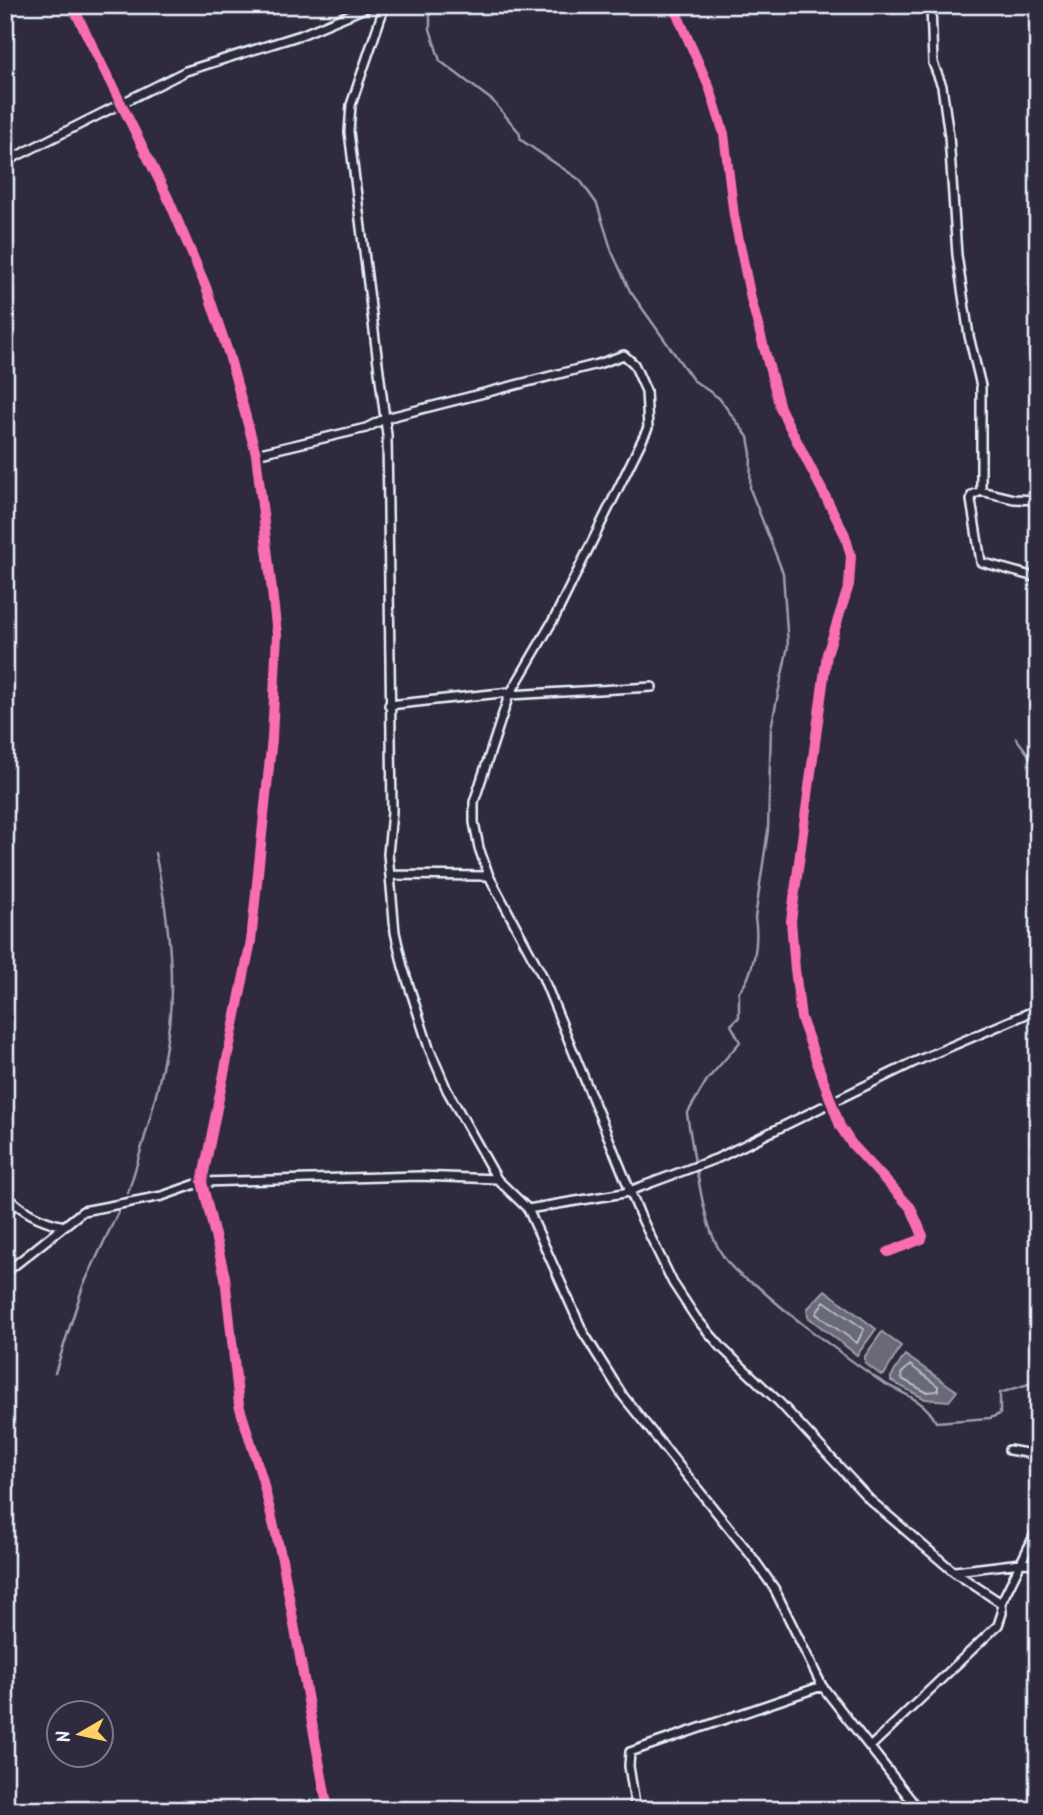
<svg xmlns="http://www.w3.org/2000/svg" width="1043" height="1815" font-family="Kalam,sans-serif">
	<rect width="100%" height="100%" fill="#2f2a3d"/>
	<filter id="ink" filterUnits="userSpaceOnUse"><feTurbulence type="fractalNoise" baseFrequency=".0143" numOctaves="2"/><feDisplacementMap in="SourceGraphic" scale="14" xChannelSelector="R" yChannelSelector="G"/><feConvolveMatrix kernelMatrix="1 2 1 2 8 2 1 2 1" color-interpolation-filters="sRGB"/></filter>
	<g filter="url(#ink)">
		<!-- water -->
		<path fill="#696978" stroke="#9c9fab" stroke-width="2" d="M 825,1290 L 876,1329 L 857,1355 L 808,1317 L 807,1309 Z
			M 882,1332 L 901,1346 L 884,1375 L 881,1375 L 865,1363 L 865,1356 Z
			M 905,1355 L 957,1391 L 949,1401 L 925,1399 L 891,1381 L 891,1377 Z"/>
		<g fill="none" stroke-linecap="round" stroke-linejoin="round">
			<!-- shore -->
			<path stroke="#b5bbc5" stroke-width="2" d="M 824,1301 L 864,1329 L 857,1343 L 816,1314 Z
				M 910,1365 L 938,1386 L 938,1391 L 926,1392 L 902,1379 L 901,1374 Z"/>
			<!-- stream -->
			<path stroke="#9c9fab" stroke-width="2.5" d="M 430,5 L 430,29 L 440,61 L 493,101 L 519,132 L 521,140 L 580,180 L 597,204 L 612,252 L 630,291 L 693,380 L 719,398 L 748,437 L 751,454 L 750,489 L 783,573 L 788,646 L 771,728 L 768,830 L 755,918 C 759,941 754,975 739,992 L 739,1017 L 731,1025 L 740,1042 L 707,1080 L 687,1114 L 695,1163
				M 1016,738 L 1038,767
				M 697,1172 C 705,1215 712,1264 756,1285 C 793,1319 835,1349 876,1378 C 897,1393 924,1397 936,1422 L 990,1418 L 1000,1414 L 1000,1393 L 1038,1381
				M 128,1193 C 145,1138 162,1082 169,1025 C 175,971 167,906 155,853
				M 55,1373 L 83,1286 L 120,1208"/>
			<!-- minor casing -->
			<g stroke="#e8f1f8" stroke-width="12">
				<path id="minor" d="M 72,5 L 168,198 L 206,287 L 229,355 L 256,454 L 277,634 L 272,738 L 251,941 L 202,1182 L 225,1277 L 239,1405 L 262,1478 L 282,1559 L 328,1810
					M 385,5 L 351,105 L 349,132 L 387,435 L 392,812 L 388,854 L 395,932 L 403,967 L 429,1048 L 447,1090 L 497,1179
					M 673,5 L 710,89 L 724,134 L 734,216 L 751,299 L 780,408 L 845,535 L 851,556 L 849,585 L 827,654 L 791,921 L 795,969 L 801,1018 L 840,1126 L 851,1143 L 911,1208 L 923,1236 L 922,1239 L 888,1252
					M 931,5 L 933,63 L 942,86 L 949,136 L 957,255 L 969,336 L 981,386 L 981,491 L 1014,499 L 1038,500
					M 5,162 L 186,71 L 301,35 L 372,5
					M 256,454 L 366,428 L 386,418 L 598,364 L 624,355 L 634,364 L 646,391 L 648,428 L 555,617 L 513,689 L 510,692 L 389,705
					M 981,491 L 972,495 L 971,500 L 981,562 L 1038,578
					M 510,692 L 474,802 L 474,822 L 479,848 L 489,876 L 542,975 L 640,1215 L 673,1283 L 696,1318 L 723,1349 L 779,1402 L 870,1500 L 954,1572 L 1001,1603
					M 509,695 L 652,687
					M 390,875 L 489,876
					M 5,1193 C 20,1211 41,1221 64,1226
					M 528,1209 L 583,1332 L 623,1396 L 750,1554 L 774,1588 L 822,1686 L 919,1810
					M 5,1214 L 15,1204
					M 5,1273 L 83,1211 L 162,1196 L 202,1182 L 419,1176 L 497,1179 L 528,1209 L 624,1193 L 718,1158 L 912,1063 L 1038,1009
					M 1009,1450 L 1038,1455
					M 955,1571 L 1021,1563 L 1038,1564
					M 870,1747 L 998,1625 L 1002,1613 L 1001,1603 L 1038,1528
					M 636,1810 L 629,1766 L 630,1752 L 822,1686"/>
			</g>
			<!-- minor -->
			<use href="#minor" stroke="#2f2a3d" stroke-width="7"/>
			<!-- cycleway casing -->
			<g stroke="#2f2a3d" stroke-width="15">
				<path id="cycleway" d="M 72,5 L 168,198 L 206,287 L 229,355 L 256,454 L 277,634 L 272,738 L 251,941 L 202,1182 L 225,1277 L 239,1405 L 262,1478 L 282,1559 L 328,1810
					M 673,5 L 710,89 L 724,134 L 734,216 L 751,299 L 780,408 L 845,535 L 851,556 L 849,585 L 827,654 L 791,921 L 795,969 L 801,1018 L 840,1126 L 851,1143 L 911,1208 L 923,1236 L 922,1239 L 888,1252"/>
			</g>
			<!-- cycleway -->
			<use href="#cycleway" stroke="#f96db3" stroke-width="10"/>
		</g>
	</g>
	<!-- margin -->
	<rect width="1043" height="1815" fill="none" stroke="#2f2a3d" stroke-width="28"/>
	<rect x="14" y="14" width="1015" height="1787" fill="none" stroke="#e8f1f8" stroke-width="2.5" filter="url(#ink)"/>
	<!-- north arrow -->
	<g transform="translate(80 1734) rotate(261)"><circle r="33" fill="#2f2a3d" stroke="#797a88" stroke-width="2"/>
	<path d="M0-5L12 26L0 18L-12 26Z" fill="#ffd166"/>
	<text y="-10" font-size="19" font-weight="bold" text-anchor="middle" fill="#e8f1f8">N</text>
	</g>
</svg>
